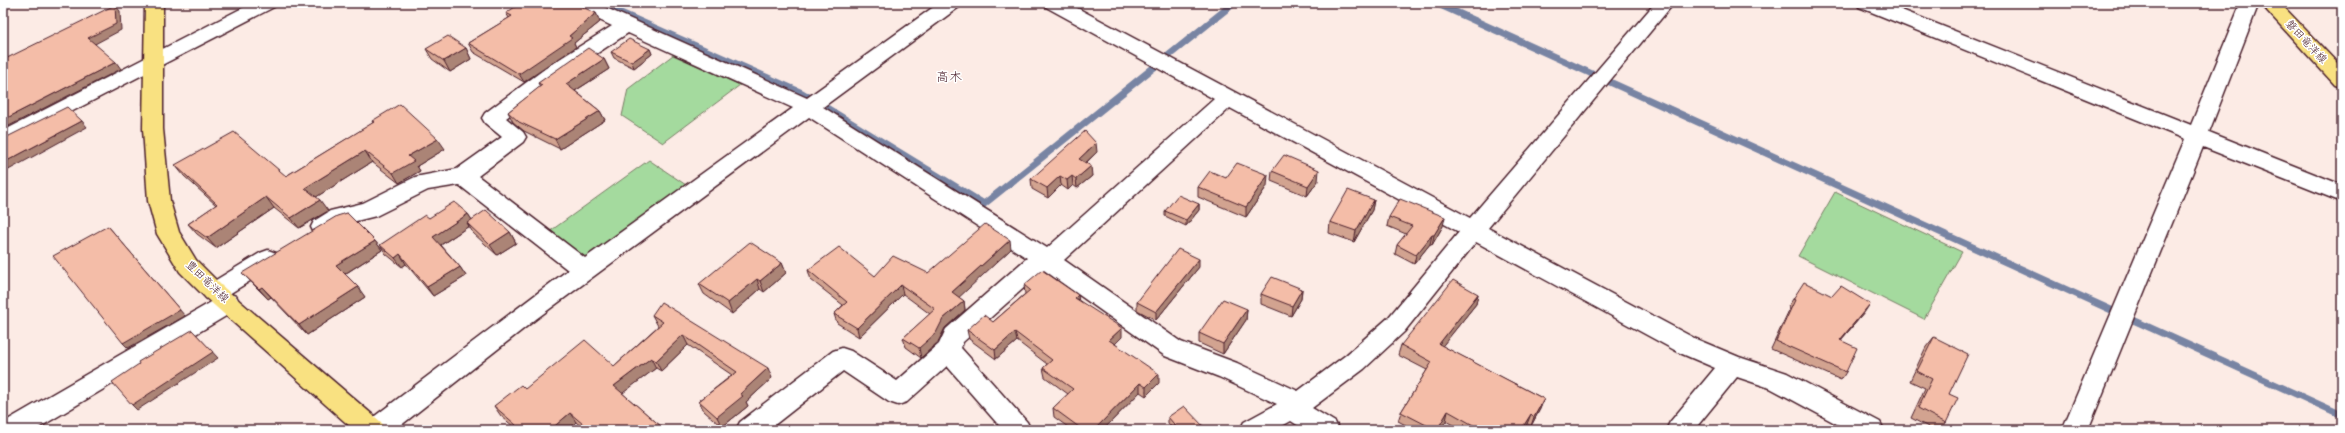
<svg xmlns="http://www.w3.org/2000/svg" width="2345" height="433" font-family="Kalam,'Klee One',sans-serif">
	<rect width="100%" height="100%" fill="#fcebe5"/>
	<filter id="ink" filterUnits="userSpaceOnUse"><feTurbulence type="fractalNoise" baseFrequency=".025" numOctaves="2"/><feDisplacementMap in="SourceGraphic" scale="8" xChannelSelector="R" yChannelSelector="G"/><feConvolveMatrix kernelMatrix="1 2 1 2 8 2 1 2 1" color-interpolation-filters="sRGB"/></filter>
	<g filter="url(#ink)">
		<!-- green -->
		<path fill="#a4da9e" stroke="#777c64" d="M 673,55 L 740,85 L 663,143 L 622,116 L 628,89 Z
			M 649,160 L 686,185 L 579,266 L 542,237 Z
			M 1835,192 L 1962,252 L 1924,319 L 1798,256 Z"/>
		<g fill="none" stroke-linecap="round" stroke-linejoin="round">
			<!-- stream -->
			<path stroke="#7884a3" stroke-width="7" d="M 598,3 L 802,93 L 984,204 L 1234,3
				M 1436,3 L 2342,415"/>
			<!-- minor casing -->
			<g stroke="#4a1f2b" stroke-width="3">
				<path id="minor" d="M 252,3 L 276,3 L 274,7 L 3,147 L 3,131 Z
					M 570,3 L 595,3 L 807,98 L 939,3 L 961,3 L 959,7 L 823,107 L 1047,248 L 1214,99 L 1046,7 L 1044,3 L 1068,3 L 1470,218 L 1655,3 L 1674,3 L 1488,228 L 1696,339 L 1739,357 L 1787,373 L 1880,422 L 1884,430 L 1848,430 L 1770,388 L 1737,377 L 1694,430 L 1666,430 L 1670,422 L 1715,368 L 1680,353 L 1476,242 L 1404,332 L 1364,369 L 1312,408 L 1335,422 L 1339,430 L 1305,430 L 1291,421 L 1275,430 L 1240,430 L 1244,422 L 1277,404 L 1219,377 L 1165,356 L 1044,270 L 963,342 L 961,348 L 1027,422 L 1031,430 L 1003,430 L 947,366 L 907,402 L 898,405 L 889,402 L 843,371 L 768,430 L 736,430 L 740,422 L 833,351 L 842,348 L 851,351 L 897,381 L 939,344 L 946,329 L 1027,258 L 809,117 L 536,319 L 395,430 L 363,430 L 367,422 L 568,270 L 459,185 L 428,190 L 376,216 L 344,224 L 322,235 L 314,233 L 311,227 L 314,221 L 330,211 L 363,203 L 415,177 L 457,169 L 502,137 L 485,123 L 482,118 L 485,113 L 550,65 L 612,26 L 572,7 ZM 628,33 L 793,108 L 585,258 L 478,176 L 523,142 L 526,137 L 523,132 L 506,118 L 564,75 ZM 1230,108 L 1459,232 L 1388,318 L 1346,355 L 1298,391 L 1237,363 L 1181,342 L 1064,260 Z
					M 1857,3 L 1884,3 L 2191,125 L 2241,3 L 2259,3 L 2209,132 L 2342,185 L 2342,202 L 2203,147 L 2088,430 L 2062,430 L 2185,139 L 1859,7 Z
					M 268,250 L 276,253 L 279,259 L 276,265 L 229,294 L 236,296 L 240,303 L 236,310 L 35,430 L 3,430 L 4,422 L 213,301 L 206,298 L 202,292 L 206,286 L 260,253 Z"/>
			</g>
			<!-- major casing -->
			<g stroke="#4a1f2b" stroke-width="3">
				<path id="major" d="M 145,3 L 163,3 L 163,129 L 170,201 L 179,232 L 196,260 L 222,286 L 381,422 L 385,430 L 354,430 L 206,298 L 180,272 L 157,234 L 148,201 L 143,129 Z
					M 2260,3 L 2280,3 L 2342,68 L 2342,87 L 2335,85 Z"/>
			</g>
			<!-- minor -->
			<use href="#minor" fill="#fff" fill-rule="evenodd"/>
			<!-- major -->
			<use href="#major" fill="#f9e181" fill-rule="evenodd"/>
		</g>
		<!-- wall -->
		<path fill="#d2a390" stroke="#4a1f2b" d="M 506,13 L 596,13 L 600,22 L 574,43 L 576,47 L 524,82 L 473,52 L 468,43 L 509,18 Z
			M 466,48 L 471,59 L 450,72 L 432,59 L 426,49 Z
			M 650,49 L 652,54 L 634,68 L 614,58 L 611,52 Z
			M 604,59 L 609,69 L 575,91 L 600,111 L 605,120 L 560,149 L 524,131 L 513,122 L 508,112 L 540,87 L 538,83 Z
			M 372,121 L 445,149 L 417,166 L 420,171 L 399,183 L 372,162 L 316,197 L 328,211 L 299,228 L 274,208 L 216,248 L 197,234 L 188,224 L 216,205 L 184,176 L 175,165 L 286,176 L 373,123 Z
			M 1097,152 L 1086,163 L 1092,176 L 1077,188 L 1073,185 L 1068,190 L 1061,185 L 1048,198 L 1032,189 L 1031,179 Z
			M 1272,171 L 1318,181 L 1307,196 L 1271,181 Z
			M 1226,178 L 1267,186 L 1246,217 L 1198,197 L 1198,187 Z
			M 1374,200 L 1372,210 L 1354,242 L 1329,233 L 1330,222 Z
			M 1199,204 L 1199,210 L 1186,226 L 1165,216 L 1165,211 Z
			M 468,214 L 472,220 L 510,232 L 516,243 L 497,255 L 473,233 L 469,226 L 441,245 L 460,267 L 466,276 L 433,296 L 406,264 L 402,267 L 386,254 L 380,245 L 429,218 Z
			M 1389,217 L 1443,226 L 1432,245 L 1430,244 L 1414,264 L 1395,254 L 1397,245 L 1406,234 L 1387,226 Z
			M 375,241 L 382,250 L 345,274 L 365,297 L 307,335 L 271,297 L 268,299 L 242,273 Z
			M 1011,249 L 958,297 L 964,301 L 965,310 L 945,328 L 938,342 L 921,358 L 906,347 L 903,338 L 930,314 L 903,294 L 859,337 L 837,323 L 834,314 L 843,305 L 811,280 L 808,270 L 875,276 L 928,273 Z
			M 782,263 L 786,273 L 764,292 L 760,289 L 732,314 L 704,294 L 699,284 Z
			M 1199,267 L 1156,320 L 1137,310 L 1137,302 Z
			M 1024,285 L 1078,295 L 1078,300 L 1122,337 L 1115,344 L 1159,383 L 1146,396 L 1140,392 L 1103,430 L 1072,430 L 1054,417 L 1053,408 L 1068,394 L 1045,377 L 1043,368 L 1047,364 L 1017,341 L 996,359 L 969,339 L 967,330 L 993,322 L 1025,294 Z
			M 1302,289 L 1301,299 L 1291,316 L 1261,304 L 1261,294 Z
			M 1478,294 L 1476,304 L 1442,346 L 1544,399 L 1540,409 L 1531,426 L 1527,424 L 1523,430 L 1461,430 L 1446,421 L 1440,430 L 1415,430 L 1398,421 L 1401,412 L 1427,370 L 1398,355 L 1401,345 Z
			M 1793,299 L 1864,313 L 1841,340 L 1846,372 L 1841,380 L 1771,349 L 1790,308 L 1788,307 Z
			M 1247,309 L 1246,320 L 1223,354 L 1199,343 L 1199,333 Z
			M 652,315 L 772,378 L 746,402 L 748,406 L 722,427 L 704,411 L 699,401 L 732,375 L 688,345 L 661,371 L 656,368 L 622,393 L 663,428 L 665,430 L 585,430 L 576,422 L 568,430 L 510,430 L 514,427 L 501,416 L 494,406 L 525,389 L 614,366 L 658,326 Z
			M 1934,337 L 1949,394 L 1946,423 L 1940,430 L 1934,430 L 1911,418 L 1925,388 L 1910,381 L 1926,347 Z
			M 1168,417 L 1204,427 L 1204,430 L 1174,430 L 1168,423 Z"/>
		<!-- shaded-wall -->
		<path fill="#ab8476" stroke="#4a1f2b" d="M 115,5 L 120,11 L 121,30 L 93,45 L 88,38 Z
			M 596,13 L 600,22 L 574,43 L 576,47 L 524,82 L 519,74 L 569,36 Z
			M 466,48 L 471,59 L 450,72 L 444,61 Z
			M 650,49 L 652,54 L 634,68 L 632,62 Z
			M 604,59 L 609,69 L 570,94 L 566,84 Z
			M 116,62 L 121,69 L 3,129 L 3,120 Z
			M 600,111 L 605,120 L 560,149 L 555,139 Z
			M 82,121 L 87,127 L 3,173 L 3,163 Z
			M 438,139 L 445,149 L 417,166 L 420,171 L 399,183 L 393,173 L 408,156 Z
			M 1096,143 L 1097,152 L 1080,168 L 1079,159 Z
			M 365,151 L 372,162 L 313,199 L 305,188 Z
			M 1091,166 L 1092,176 L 1077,188 L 1076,179 Z
			M 1319,170 L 1318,181 L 1307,196 L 1308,186 Z
			M 1268,175 L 1267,186 L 1246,217 L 1246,207 Z
			M 1060,176 L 1061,185 L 1048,198 L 1047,188 Z
			M 1072,176 L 1073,185 L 1068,190 L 1067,180 Z
			M 266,197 L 274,208 L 216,248 L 207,238 Z
			M 320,200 L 328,211 L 299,228 L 291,218 Z
			M 1374,200 L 1372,210 L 1354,242 L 1356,231 Z
			M 1199,204 L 1199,210 L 1186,226 L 1186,220 Z
			M 468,214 L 474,223 L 467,223 L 469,226 L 439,246 L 433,237 Z
			M 1445,217 L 1443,226 L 1432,245 L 1434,235 Z
			M 108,226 L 185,316 L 128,348 L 123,343 Z
			M 510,232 L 516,243 L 497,255 L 490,245 Z
			M 1432,235 L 1430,244 L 1414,264 L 1416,255 Z
			M 1010,240 L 1011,249 L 954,302 L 952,292 Z
			M 375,241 L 382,250 L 343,275 L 336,265 Z
			M 400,254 L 406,264 L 402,267 L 395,258 Z
			M 1199,259 L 1199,267 L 1156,320 L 1156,312 Z
			M 782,263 L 786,273 L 764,292 L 760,281 Z
			M 460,267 L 466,276 L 433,296 L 427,287 Z
			M 757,279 L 760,289 L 732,314 L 728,303 Z
			M 901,285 L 903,294 L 859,337 L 857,328 Z
			M 262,287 L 271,297 L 268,299 L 259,289 Z
			M 358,287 L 365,297 L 307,335 L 299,325 Z
			M 1302,289 L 1301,299 L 1291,316 L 1292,306 Z
			M 1478,294 L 1476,304 L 1436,354 L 1439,344 Z
			M 1078,295 L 1079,304 L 1075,298 Z
			M 964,301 L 965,310 L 945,328 L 938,342 L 921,358 L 919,348 L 943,319 Z
			M 1870,304 L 1864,313 L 1834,348 L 1840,340 Z
			M 1247,309 L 1246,320 L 1223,354 L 1223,344 Z
			M 1122,328 L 1122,337 L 1110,349 L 1109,340 Z
			M 192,330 L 218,358 L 137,410 L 132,405 Z
			M 1015,332 L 1017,341 L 996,359 L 995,350 Z
			M 683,335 L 688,345 L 661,371 L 656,361 Z
			M 651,358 L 656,368 L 619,396 L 614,386 Z
			M 768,368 L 772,378 L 746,402 L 748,406 L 722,427 L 717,417 L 740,394 Z
			M 1159,374 L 1159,383 L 1146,396 L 1146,387 Z
			M 1140,383 L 1140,392 L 1103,430 L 1094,430 Z
			M 1544,399 L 1540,409 L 1531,426 L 1534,417 Z
			M 1448,411 L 1446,421 L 1440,430 L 1437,430 Z
			M 570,413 L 576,422 L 568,430 L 550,430 Z
			M 1531,414 L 1527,424 L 1523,430 L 1521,430 Z
			M 617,426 L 619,430 L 611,430 Z
			M 1204,427 L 1204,430 L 1199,430 Z"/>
		<!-- building -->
		<path fill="#f4bda8" stroke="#4a1f2b" d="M 521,3 L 573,3 L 596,13 L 569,36 L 572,38 L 519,74 L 468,43 L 512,16 L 506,13 Z
			M 115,5 L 116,24 L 88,38 L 116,62 L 3,120 L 3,60 Z
			M 448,36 L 466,48 L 444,61 L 426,49 Z
			M 629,39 L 650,49 L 632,62 L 611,52 Z
			M 588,48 L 604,59 L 566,84 L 600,111 L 555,139 L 519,122 L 508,112 L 542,85 L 538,83 Z
			M 400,104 L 438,139 L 408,156 L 414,161 L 393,173 L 365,151 L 305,188 L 320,200 L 291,218 L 266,197 L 207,238 L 188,224 L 217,204 L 175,165 L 234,132 L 286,176 L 374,122 L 372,121 Z
			M 67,107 L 82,121 L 3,163 L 3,139 Z
			M 1085,131 L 1096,143 L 1079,159 L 1091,166 L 1076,179 L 1072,176 L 1067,180 L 1060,176 L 1047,188 L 1031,179 Z
			M 1284,155 L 1319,170 L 1308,186 L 1272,171 Z
			M 1237,163 L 1268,175 L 1246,207 L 1198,187 L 1210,171 L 1226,178 Z
			M 1348,190 L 1374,200 L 1356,231 L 1330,222 Z
			M 1178,195 L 1199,204 L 1186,220 L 1165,211 Z
			M 1400,199 L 1445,217 L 1434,235 L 1432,235 L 1416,255 L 1397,245 L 1412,226 L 1389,217 Z
			M 454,202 L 468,214 L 433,237 L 460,267 L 427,287 L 400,254 L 395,258 L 380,245 L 425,215 L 429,218 Z
			M 486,210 L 510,232 L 490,245 L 467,223 Z
			M 347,213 L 375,241 L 336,265 L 358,287 L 299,325 L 262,287 L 259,289 L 242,273 L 337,216 Z
			M 985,224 L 1010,240 L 952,292 L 964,301 L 943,319 L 936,333 L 919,348 L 903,338 L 935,309 L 901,285 L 857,328 L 834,314 L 847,302 L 808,270 L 839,247 L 875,276 L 893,256 L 928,273 Z
			M 108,226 L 180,310 L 123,343 L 53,256 Z
			M 750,242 L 782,263 L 760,281 L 757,279 L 728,303 L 699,284 Z
			M 1178,249 L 1199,259 L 1156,312 L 1137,302 Z
			M 1042,270 L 1078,295 L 1075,298 L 1122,328 L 1109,340 L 1159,374 L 1146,387 L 1140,383 L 1094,430 L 1083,430 L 1053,408 L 1073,389 L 1043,368 L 1052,360 L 1015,332 L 995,350 L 967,330 L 984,315 L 993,322 L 1030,290 L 1024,285 Z
			M 1272,277 L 1302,289 L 1292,306 L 1261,294 Z
			M 1453,280 L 1478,294 L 1439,344 L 1544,399 L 1534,417 L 1531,414 L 1521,430 L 1482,430 L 1448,411 L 1437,430 L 1436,430 L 1401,412 L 1432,362 L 1401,345 Z
			M 1804,282 L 1832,296 L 1841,286 L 1870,304 L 1840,340 L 1857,348 L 1846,372 L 1776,341 L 1795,300 L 1793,299 Z
			M 1223,299 L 1247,309 L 1223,344 L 1199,333 Z
			M 661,302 L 768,368 L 740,394 L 743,396 L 717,417 L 699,401 L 737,372 L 683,335 L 656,361 L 651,358 L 614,386 L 663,428 L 661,430 L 622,430 L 617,426 L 611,430 L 590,430 L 570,413 L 550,430 L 510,430 L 516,425 L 494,406 L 521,385 L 525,389 L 585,340 L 614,366 L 663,322 L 652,315 Z
			M 192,330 L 213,352 L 132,405 L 112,382 L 139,364 L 138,362 Z
			M 1934,337 L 1968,354 L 1949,394 L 1958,398 L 1946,423 L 1918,408 L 1932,379 L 1917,371 Z
			M 1184,406 L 1204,427 L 1199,430 L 1179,430 L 1168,417 Z"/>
	</g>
	<g text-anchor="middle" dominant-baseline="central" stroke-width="3" stroke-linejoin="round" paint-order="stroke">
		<!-- street labels -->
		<g font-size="11" fill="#4a1f2b" stroke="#fff">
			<text transform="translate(2306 42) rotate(47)">磐田竜洋線</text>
			<text transform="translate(207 282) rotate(44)">豊田竜洋線</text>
		</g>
		<!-- quarter labels -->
		<g font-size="13" fill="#4a1f2b" stroke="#fff">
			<text x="949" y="77">高木</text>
		</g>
	</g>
	<!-- margin -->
	<rect width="2345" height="433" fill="none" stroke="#fff" stroke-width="16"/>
	<rect x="8" y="8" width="2329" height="417" fill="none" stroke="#4a1f2b" stroke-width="1.5" filter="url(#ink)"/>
</svg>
